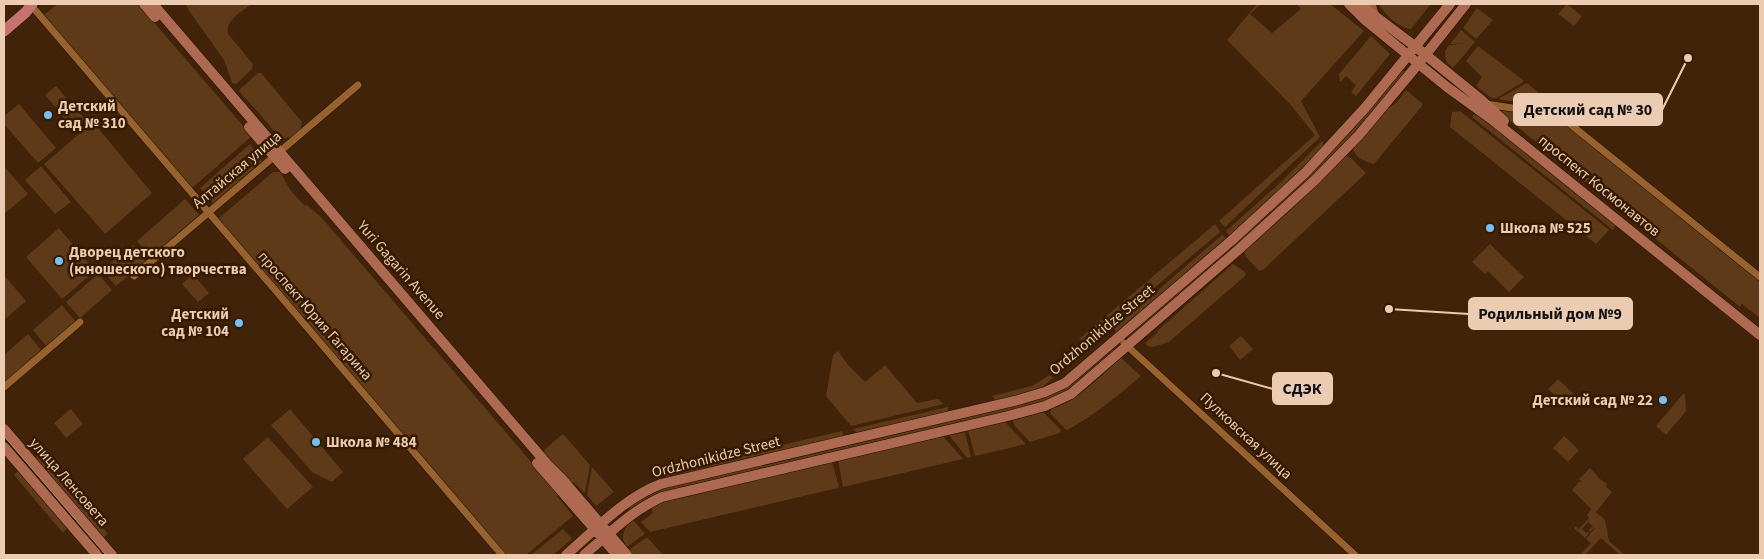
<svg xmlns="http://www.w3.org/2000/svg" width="1764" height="559" font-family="'Source Sans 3',sans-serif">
	<rect width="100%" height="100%" fill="#402308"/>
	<!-- green -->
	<path fill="#5e3a19" d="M 57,4 L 138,4 L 252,136 L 192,188 L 44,15 Z
		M 185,4 L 251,4 C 242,12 225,20 228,34 L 253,64 L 252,69 L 236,84 L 232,83 L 224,60 L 190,12 Z
		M 1257,4 L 1261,4 L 1250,14 L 1272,33 L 1301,9 L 1296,4 L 1330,4 L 1364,31 L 1301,101 L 1320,137 L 1225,227 L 1219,221 L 1315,135 L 1290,104 L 1227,40 Z
		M 1379,4 L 1428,4 L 1430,5 L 1411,29 C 1399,28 1384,14 1379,4 Z
		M 1567,4 L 1582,16 L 1574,26 L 1558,14 Z
		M 1477,8 L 1493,20 L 1476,39 L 1463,28 Z
		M 1461,30 L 1475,42 L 1453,68 L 1446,61 L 1445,51 L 1449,45 L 1469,43 L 1450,44 Z
		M 1371,36 L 1390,54 L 1356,96 L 1351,92 L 1356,85 L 1346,76 L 1340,82 L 1339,74 Z
		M 1478,46 L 1523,80 L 1523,82 L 1495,99 L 1490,97 L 1476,86 L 1482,77 L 1466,61 Z
		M 1403,70 L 1405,72 L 1342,146 L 1282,206 L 1129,338 L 1127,337 L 1269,213 L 1306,179 L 1352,130 Z
		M 258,73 L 261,73 L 302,122 L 300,130 L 290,139 L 288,137 L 282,140 L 250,103 L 241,94 L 239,90 Z
		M 1527,83 L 1556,107 L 1555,108 L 1498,99 Z
		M 56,86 L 71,103 L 67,107 L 69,110 L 74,106 L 85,119 L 73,129 L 62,116 L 65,113 L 63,110 L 60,112 L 45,95 Z
		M 1406,90 L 1422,103 L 1422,106 L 1374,164 C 1364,161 1357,159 1353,149 L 1386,110 L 1397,102 Z
		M 19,104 L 56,148 L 38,163 L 4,124 L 4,116 Z
		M 1500,110 L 1557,118 L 1760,282 L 1760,318 L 1742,304 L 1740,307 L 1499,112 Z
		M 1460,111 L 1609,230 L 1596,244 L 1450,127 L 1452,112 Z
		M 1474,114 L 1487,120 L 1616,224 L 1613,230 L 1472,117 Z
		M 93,122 L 152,193 L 105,234 L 44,164 Z
		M 1322,141 L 1324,146 L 1266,203 L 1229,235 L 1226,231 L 1281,182 Z
		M 250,144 L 262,161 L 213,203 L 200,188 Z
		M 1346,156 L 1351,158 L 1366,173 L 1264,269 L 1259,271 L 1246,257 L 1244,252 L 1282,218 Z
		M 4,166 L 28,194 L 4,214 Z
		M 41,166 L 71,202 L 55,214 L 25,180 Z
		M 273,172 L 280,172 L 291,191 L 305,206 L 307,205 L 321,217 L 559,494 L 557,496 L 573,516 L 526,555 L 506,555 L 218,219 Z
		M 185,199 L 199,215 L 150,257 L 137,241 Z
		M 1215,224 L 1220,232 L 1087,345 L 1079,339 Z
		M 59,228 L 95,271 L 62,299 L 26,257 Z
		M 1222,235 L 1226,238 L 1116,332 L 1114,328 Z
		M 1490,244 L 1524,277 L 1509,292 L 1488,271 L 1485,274 L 1472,262 Z
		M 133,245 L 146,261 L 116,286 L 102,270 Z
		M 1233,264 L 1245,272 L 1246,275 L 1169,342 L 1153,347 L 1147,346 L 1145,343 L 1158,332 L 1157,331 Z
		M 98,274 L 112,290 L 80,318 L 66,302 Z
		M 193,274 L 209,293 L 198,302 L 182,284 Z
		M 4,275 L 26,301 L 4,320 Z
		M 62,305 L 75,321 L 46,346 L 33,330 Z
		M 28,334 L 41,350 L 4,382 L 4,355 Z
		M 1241,336 L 1253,349 L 1240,360 L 1229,346 Z
		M 1112,349 L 1114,351 L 1071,388 L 1056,397 L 1033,405 L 669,490 L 649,497 L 630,509 L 629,507 L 641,499 L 668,487 L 1032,401 L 1062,390 Z
		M 838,351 L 849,366 L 865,382 L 885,365 L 917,403 L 938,399 L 944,404 L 851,426 L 826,396 L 833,355 Z
		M 1121,358 L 1141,376 C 1117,396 1094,416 1067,430 L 1065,429 L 1050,413 L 1051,409 C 1078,401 1100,376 1121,358 Z
		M 1050,375 L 1053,378 L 1041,388 L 996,401 L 992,396 L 1032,386 Z
		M 1558,379 L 1578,398 L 1569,408 L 1548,389 Z
		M 1683,394 L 1685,394 L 1686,411 L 1666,435 L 1656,426 Z
		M 948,407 L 948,412 L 857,433 L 853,429 Z
		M 71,409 L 83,424 L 66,438 L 54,423 Z
		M 290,409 L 343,472 L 332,482 L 312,472 L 271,425 Z
		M 1043,412 L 1061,430 L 1060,433 L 1030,442 L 1014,425 L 1013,420 Z
		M 1005,422 L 1026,444 L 975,456 L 968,430 Z
		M 842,431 L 843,433 L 842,437 L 665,478 L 663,473 Z
		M 965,432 L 971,457 L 967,458 L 949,435 Z
		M 563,434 L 590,465 L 585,493 L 573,482 L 571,483 L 543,454 L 545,449 Z
		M 943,436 L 963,459 L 843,487 L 838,460 Z
		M 1564,436 L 1579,450 L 1568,462 L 1553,448 Z
		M 268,437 L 313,487 L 287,509 L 243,459 Z
		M 39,454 L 108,534 L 104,537 L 102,537 L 35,459 Z
		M 832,462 L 839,486 L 838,488 L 650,532 L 641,522 L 653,513 L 651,507 L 662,502 Z
		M 592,467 L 614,492 L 596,506 L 587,495 Z
		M 1590,468 L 1602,481 L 1607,483 L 1606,487 L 1612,492 L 1596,512 L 1605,520 L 1609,541 L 1625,555 L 1620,555 L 1601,538 L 1585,555 L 1580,555 L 1591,543 L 1586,539 L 1595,528 L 1594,528 L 1590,532 L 1589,530 L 1593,526 L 1588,522 L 1582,529 L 1586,533 L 1588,532 L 1589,533 L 1585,538 L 1574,528 L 1576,526 L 1579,529 L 1589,518 L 1587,515 L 1591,509 L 1572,490 L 1579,482 L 1582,482 L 1579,479 Z
		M 17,472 L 19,472 L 67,528 L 63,533 L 14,475 Z
		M 633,520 L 645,534 L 627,547 C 619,538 624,527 633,520 Z
		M 563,529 L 572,539 L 553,555 L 531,555 Z
		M 647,537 L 663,555 L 634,555 L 629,550 Z"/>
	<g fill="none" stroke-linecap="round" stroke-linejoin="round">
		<!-- street casing -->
		<g stroke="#200f02" stroke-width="8">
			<path id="street" d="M 30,4 L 502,555
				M 1372,4 L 1376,16
				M 1486,104 L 1551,114 L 1565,120 L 1760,277
				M 134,276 L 358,85
				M 1124,343 L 1355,555
				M 4,387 L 80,322"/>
		</g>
		<!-- secondary casing -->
		<g stroke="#200f02" stroke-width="11">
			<path id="secondary" d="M 144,4 L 155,17
				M 153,4 L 548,465 L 562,479 L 627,555
				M 1349,4 L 1365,20 L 1447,87 L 1494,121 L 1760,335
				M 1359,4 L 1416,47 L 1480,99 L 1504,121
				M 249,127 L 285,169
				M 4,429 L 112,555
				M 4,447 L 97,555
				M 537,463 L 617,555
				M 566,555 C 595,530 624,498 661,484 L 1018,400 L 1045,392 L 1065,383 L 1231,241 L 1306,172 L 1365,108 L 1450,4
				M 584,555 C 609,534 632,510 662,497 L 1008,416 L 1045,406 L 1071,394 L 1237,251 L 1315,180 L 1359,135 L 1419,63 L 1466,4"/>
		</g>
		<!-- primary casing -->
		<g stroke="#200f02" stroke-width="12">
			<path id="primary" d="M 4,31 L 26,12 L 32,4"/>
		</g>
		<!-- street -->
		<use href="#street" stroke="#98622f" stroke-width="7"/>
		<!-- secondary -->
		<use href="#secondary" stroke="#ae6a50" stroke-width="10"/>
		<!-- primary -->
		<use href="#primary" stroke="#c57271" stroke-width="11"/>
		<!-- tram -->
		<path stroke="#aa8c72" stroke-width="1" d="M 4,436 L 106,555"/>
	</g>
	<!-- markers -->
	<g fill="#74c0f6" stroke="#351a00" stroke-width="2">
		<circle cx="48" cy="115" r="5"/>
		<circle cx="1490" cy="228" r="5"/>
		<circle cx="59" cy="261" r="5"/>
		<circle cx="239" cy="323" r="5"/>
		<circle cx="1663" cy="400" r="5"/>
		<circle cx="316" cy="442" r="5"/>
	</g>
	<g text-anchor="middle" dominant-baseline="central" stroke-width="5" stroke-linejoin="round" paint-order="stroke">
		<!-- poi labels -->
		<g font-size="15" font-weight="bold" fill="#ebccb3" stroke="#351a00" text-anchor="start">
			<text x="58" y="106">Детский<tspan x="58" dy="17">сад № 310</tspan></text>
			<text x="1500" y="228">Школа № 525</text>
			<text x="69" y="252">Дворец детского<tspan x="69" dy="17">(юношеского) творчества</tspan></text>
			<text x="229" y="314" text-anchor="end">Детский<tspan x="229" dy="17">сад № 104</tspan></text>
			<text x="1653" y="400" text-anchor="end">Детский сад № 22</text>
			<text x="326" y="442">Школа № 484</text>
		</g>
		<!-- street labels -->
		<g font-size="15" fill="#ebccb3" stroke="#351a00">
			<text transform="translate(237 170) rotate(-40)">Алтайская улица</text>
			<text transform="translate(1599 186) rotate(39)">проспект Космонавтов</text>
			<text transform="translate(401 270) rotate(49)">Yuri Gagarin Avenue</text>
			<text transform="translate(315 316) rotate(49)">проспект Юрия Гагарина</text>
			<text transform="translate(1102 330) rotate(-40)">Ordzhonikidze Street</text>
			<text transform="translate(1246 436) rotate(43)">Пулковская улица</text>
			<text transform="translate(716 457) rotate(-14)">Ordzhonikidze Street</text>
			<text transform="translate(69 482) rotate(49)">улица Ленсовета</text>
		</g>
	</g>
	<!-- callouts -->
	<path fill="none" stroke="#ebccb3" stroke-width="2" d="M1688 58L1662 110M1389 309L1469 314M1216 373L1273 389"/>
	<g fill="#ebccb3" stroke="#351a00" stroke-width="2">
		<circle cx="1688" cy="58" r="5"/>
		<circle cx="1389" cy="309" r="5"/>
		<circle cx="1216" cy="373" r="5"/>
	</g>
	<g fill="#ebccb3" stroke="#ebccb3" stroke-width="2">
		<rect x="1514" y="94" width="148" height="31" rx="5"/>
		<rect x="1469" y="298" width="163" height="31" rx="5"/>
		<rect x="1273" y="373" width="59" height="31" rx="5"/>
	</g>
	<g font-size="16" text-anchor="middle" font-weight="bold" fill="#111">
		<text x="1588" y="115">Детский сад № 30</text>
		<text x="1550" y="319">Родильный дом №9</text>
		<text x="1302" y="394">СДЭК</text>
	</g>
	<!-- border -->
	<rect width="1764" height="559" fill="none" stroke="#ebccb3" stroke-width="10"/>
</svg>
